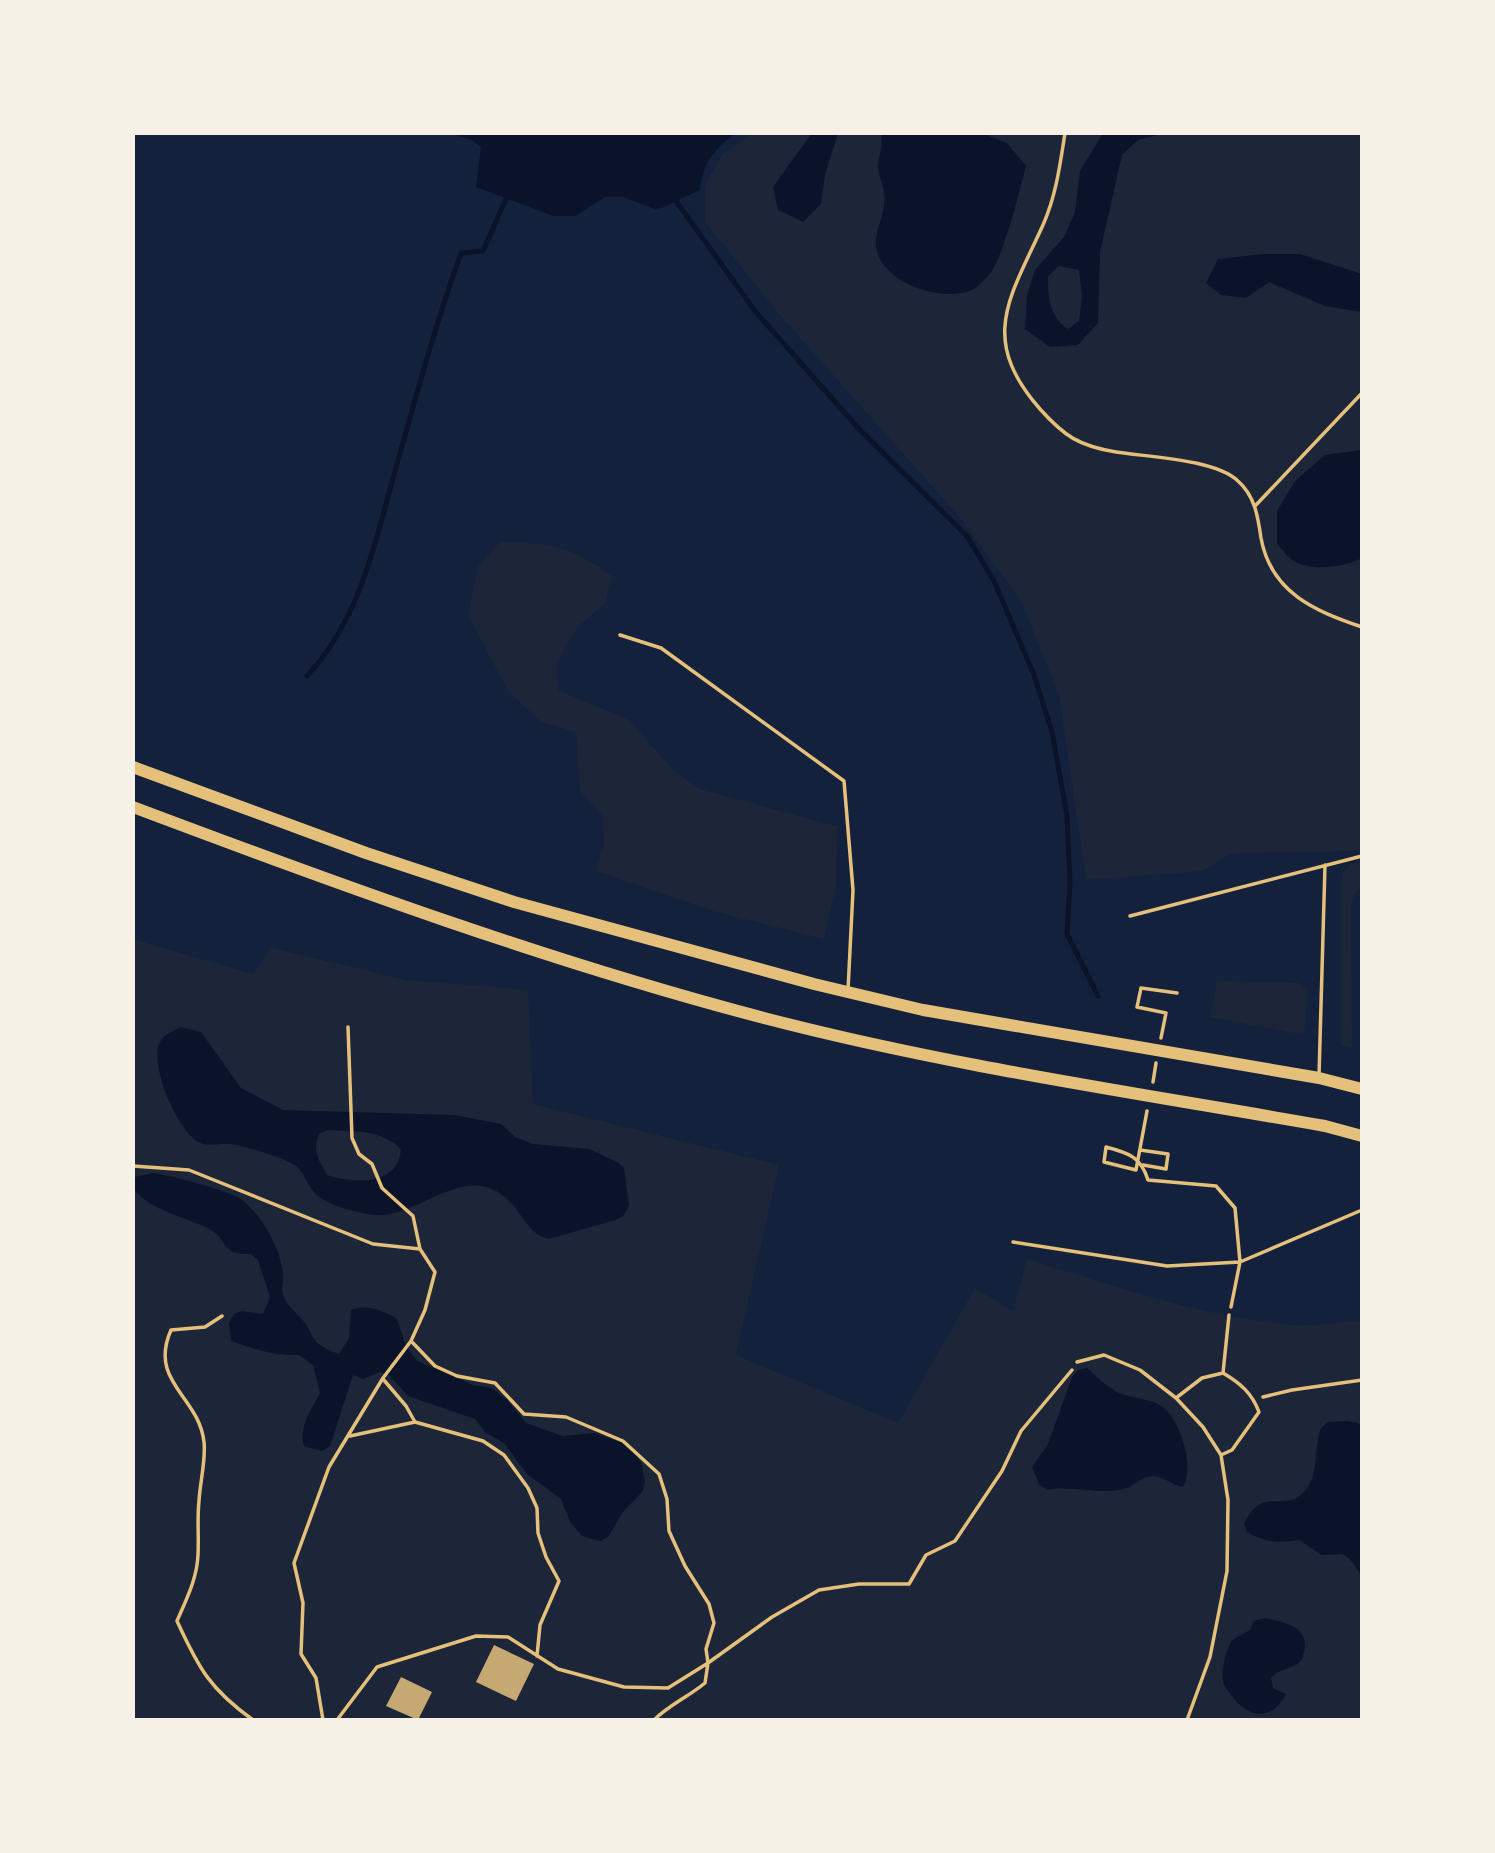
<svg xmlns="http://www.w3.org/2000/svg" width="1495" height="1853" font-family="'IBM Plex Serif',serif">
	<rect width="100%" height="100%" fill="#14213d"/>
	<!-- green -->
	<path fill="#1d2539" d="M 752,133 L 1362,133 L 1362,851 L 1232,853 L 1203,871 L 1086,880 L 1059,695 L 1021,601 L 957,514 L 785,321 L 705,222 L 706,183 L 723,154 Z
		M 500,542 C 554,544 567,544 612,576 L 605,603 L 577,628 L 557,662 L 558,690 L 629,720 L 673,770 L 699,789 L 837,826 L 836,886 L 824,939 L 713,911 L 596,871 L 604,843 L 602,815 L 580,791 L 576,732 L 541,722 L 508,691 L 468,615 L 478,567 Z
		M 1362,862 L 1362,886 L 1355,893 L 1351,903 L 1352,1048 L 1341,1046 L 1341,886 L 1343,873 L 1350,864 Z
		M 133,939 L 253,974 L 271,948 L 407,980 L 528,990 L 533,1104 L 779,1165 L 736,1355 L 898,1423 L 975,1288 L 1013,1311 L 1027,1259 C 1113,1285 1201,1317 1292,1325 C 1315,1326 1339,1322 1362,1321 L 1362,1720 L 133,1720 Z
		M 1217,981 L 1299,983 L 1308,991 L 1304,1035 L 1210,1017 Z"/>
	<!-- water -->
	<path fill="#0b132b" fill-rule="evenodd" d="M 449,133 L 736,133 C 714,149 703,162 700,190 L 657,210 L 623,197 L 605,197 L 575,216 L 554,216 L 476,187 L 481,147 L 472,140 Z
		M 812,133 L 838,133 L 825,175 L 821,204 L 803,222 L 778,210 L 773,187 Z
		M 881,133 L 981,133 L 1007,143 L 1026,166 C 1020,189 1003,260 988,276 C 984,280 977,288 972,290 C 942,303 881,283 876,247 C 874,235 883,217 884,205 C 887,190 877,175 878,164 C 880,152 883,146 881,133 Z
		M 1103,133 L 1164,133 L 1138,140 L 1122,155 L 1100,252 L 1098,323 L 1078,345 L 1050,347 L 1025,329 L 1027,295 L 1035,270 L 1064,237 L 1075,212 L 1080,171 ZM 1059,266 L 1079,270 L 1082,296 L 1079,321 L 1068,329 C 1049,316 1048,298 1048,276 Z
		M 1263,254 L 1300,254 L 1362,274 L 1362,312 L 1325,306 L 1269,282 L 1246,298 L 1221,295 L 1206,283 L 1218,259 Z
		M 1362,450 L 1362,558 C 1345,567 1312,572 1294,561 C 1288,558 1282,549 1277,544 L 1277,511 L 1295,481 L 1325,455 Z
		M 181,1027 L 201,1032 L 241,1088 L 283,1110 L 454,1115 L 501,1124 L 515,1137 L 533,1144 L 589,1149 L 617,1162 L 624,1168 L 629,1206 L 623,1216 L 615,1220 L 549,1239 C 522,1234 521,1197 486,1187 C 450,1177 412,1218 374,1215 C 358,1213 331,1206 318,1196 C 309,1189 305,1174 296,1166 C 287,1159 242,1145 230,1144 C 222,1143 212,1146 203,1144 C 179,1137 148,1063 160,1042 C 164,1034 174,1031 181,1027 ZM 329,1130 C 356,1132 380,1129 401,1149 C 398,1186 355,1184 327,1175 C 319,1161 311,1149 320,1133 Z
		M 153,1173 C 169,1175 229,1191 241,1199 C 261,1214 280,1247 283,1273 C 284,1280 281,1287 283,1294 C 286,1305 292,1308 298,1315 C 319,1336 304,1341 339,1354 L 349,1338 L 351,1310 C 368,1304 381,1310 397,1319 L 406,1346 L 417,1361 L 473,1385 L 492,1388 L 507,1400 L 526,1423 L 563,1436 L 594,1433 L 631,1446 L 641,1463 L 645,1482 L 643,1491 L 623,1512 L 608,1537 L 600,1541 L 582,1536 L 570,1522 L 561,1499 L 527,1474 L 504,1443 L 486,1433 L 475,1419 L 408,1396 L 389,1375 L 380,1372 L 363,1379 L 353,1375 L 330,1446 L 322,1451 L 304,1446 C 298,1427 312,1409 320,1393 L 313,1365 L 299,1355 C 275,1356 253,1349 231,1341 L 229,1323 L 234,1314 L 242,1311 L 263,1314 L 270,1297 L 258,1260 L 251,1254 C 220,1255 228,1240 211,1230 C 184,1215 152,1213 133,1188 L 135,1177 Z
		M 1087,1368 C 1096,1376 1106,1386 1117,1392 C 1131,1399 1151,1398 1163,1407 C 1181,1421 1195,1469 1183,1487 C 1172,1485 1163,1476 1153,1476 C 1142,1476 1134,1487 1123,1489 C 1098,1495 1073,1485 1047,1490 L 1039,1484 L 1032,1467 L 1048,1444 L 1072,1377 L 1078,1370 Z
		M 1348,1421 L 1358,1423 L 1362,1427 L 1362,1576 L 1350,1559 L 1342,1554 L 1322,1555 L 1299,1540 C 1277,1543 1266,1543 1247,1532 L 1244,1524 C 1263,1484 1284,1514 1304,1492 C 1320,1476 1313,1448 1321,1428 L 1328,1422 Z
		M 1264,1618 C 1284,1622 1310,1626 1304,1652 C 1303,1658 1301,1662 1296,1665 C 1286,1670 1279,1669 1271,1678 L 1273,1688 L 1286,1694 C 1272,1721 1249,1719 1232,1696 C 1229,1692 1224,1687 1223,1682 C 1221,1669 1226,1651 1232,1640 L 1250,1630 L 1254,1621 Z"/>
	<g fill="none" stroke-linecap="round" stroke-linejoin="round">
		<!-- stream -->
		<path stroke="#0b132b" stroke-width="5" d="M 676,201 L 755,311 L 859,429 L 967,536 L 994,581 L 1034,675 L 1052,732 L 1067,815 L 1070,884 L 1067,934 L 1098,996
			M 307,676 C 364,614 376,536 399,457 C 418,389 437,320 461,253 L 483,251 L 506,199"/>
	</g>
	<!-- building -->
	<path fill="#c6a872" d="M 494,1645 L 534,1664 L 516,1701 L 476,1682 Z
		M 401,1677 L 432,1692 L 418,1720 L 386,1706 Z"/>
	<g fill="none" stroke-linecap="round" stroke-linejoin="round">
		<!-- path -->
		<path stroke="#e5c07b" stroke-width="3.5" d="M 1065,133 C 1060,165 1056,196 1043,225 C 1010,298 978,338 1040,409 C 1064,436 1079,446 1116,452 C 1147,457 1215,459 1238,481 C 1255,496 1258,517 1261,538 C 1271,593 1315,611 1362,627
			M 1256,505 L 1362,393
			M 348,1027 L 352,1138 L 359,1154 L 372,1164 L 382,1188 L 413,1216 L 420,1249
			M 1161,1038 L 1166,1013 L 1137,1007 L 1141,988 L 1177,993
			M 1153,1082 L 1156,1063
			M 1147,1111 L 1136,1170 L 1104,1162 L 1106,1147 C 1129,1153 1141,1157 1148,1180 L 1216,1186 L 1235,1208 L 1240,1262 L 1231,1307
			M 1140,1150 L 1168,1154 L 1166,1169 L 1143,1165
			M 133,1166 L 189,1170 L 373,1244 L 420,1249 L 435,1272 L 425,1310 L 411,1341 L 383,1378 L 329,1467 L 294,1563 L 303,1603 L 301,1654 L 316,1678 L 323,1720
			M 1013,1242 L 1167,1266 L 1240,1262 L 1362,1210
			M 222,1316 L 205,1327 L 171,1330 C 148,1382 199,1396 204,1442 C 206,1460 200,1482 199,1501 C 197,1519 199,1537 198,1555 C 197,1579 186,1600 177,1621 C 199,1669 210,1689 253,1720
			M 411,1341 L 435,1366 L 457,1376 L 495,1383 L 524,1414 L 566,1417 L 623,1441 L 659,1474 L 667,1499 L 669,1531 L 685,1566 L 709,1604 L 714,1623 L 706,1649 L 708,1663 L 705,1683 C 688,1697 669,1705 654,1720
			M 383,1379 L 406,1406 L 415,1422
			M 1263,1397 L 1292,1390 L 1362,1380
			M 350,1436 L 415,1422 L 483,1441 L 504,1455 L 528,1488 L 537,1508 L 538,1533 L 546,1557 L 559,1581 L 540,1625 L 537,1656
			M 337,1720 L 377,1667 L 476,1636 L 508,1637 L 558,1669 L 624,1687 L 668,1688 L 708,1663 L 772,1617 L 819,1590 L 859,1584 L 909,1584 L 926,1555 L 955,1541 L 1002,1471 L 1021,1431 L 1072,1370"/>
		<!-- service -->
		<path stroke="#e5c07b" stroke-width="3.5" d="M 620,635 L 661,648 L 844,781 L 853,890 L 848,990
			M 1130,916 L 1362,856
			M 1319,1076 L 1325,865
			M 1077,1362 L 1104,1355 L 1140,1370 L 1176,1398 L 1203,1427 L 1221,1455 L 1228,1500 L 1227,1571 L 1210,1657 L 1187,1720
			M 1176,1398 L 1202,1378 L 1223,1373
			M 1221,1455 L 1232,1450 L 1259,1412 C 1252,1393 1240,1383 1223,1373 L 1229,1315"/>
		<!-- trunk -->
		<path stroke="#e5c07b" stroke-width="12" d="M 133,767 L 366,853 L 514,902 L 814,984 L 923,1010 L 1319,1078 L 1362,1089
			M 133,807 C 340,885 550,962 764,1018 C 948,1066 1138,1093 1325,1126 L 1362,1136"/>
	</g>
	<!-- border -->
	<rect width="1495" height="1853" fill="none" stroke="#f6f1e7" stroke-width="270"/>
</svg>
